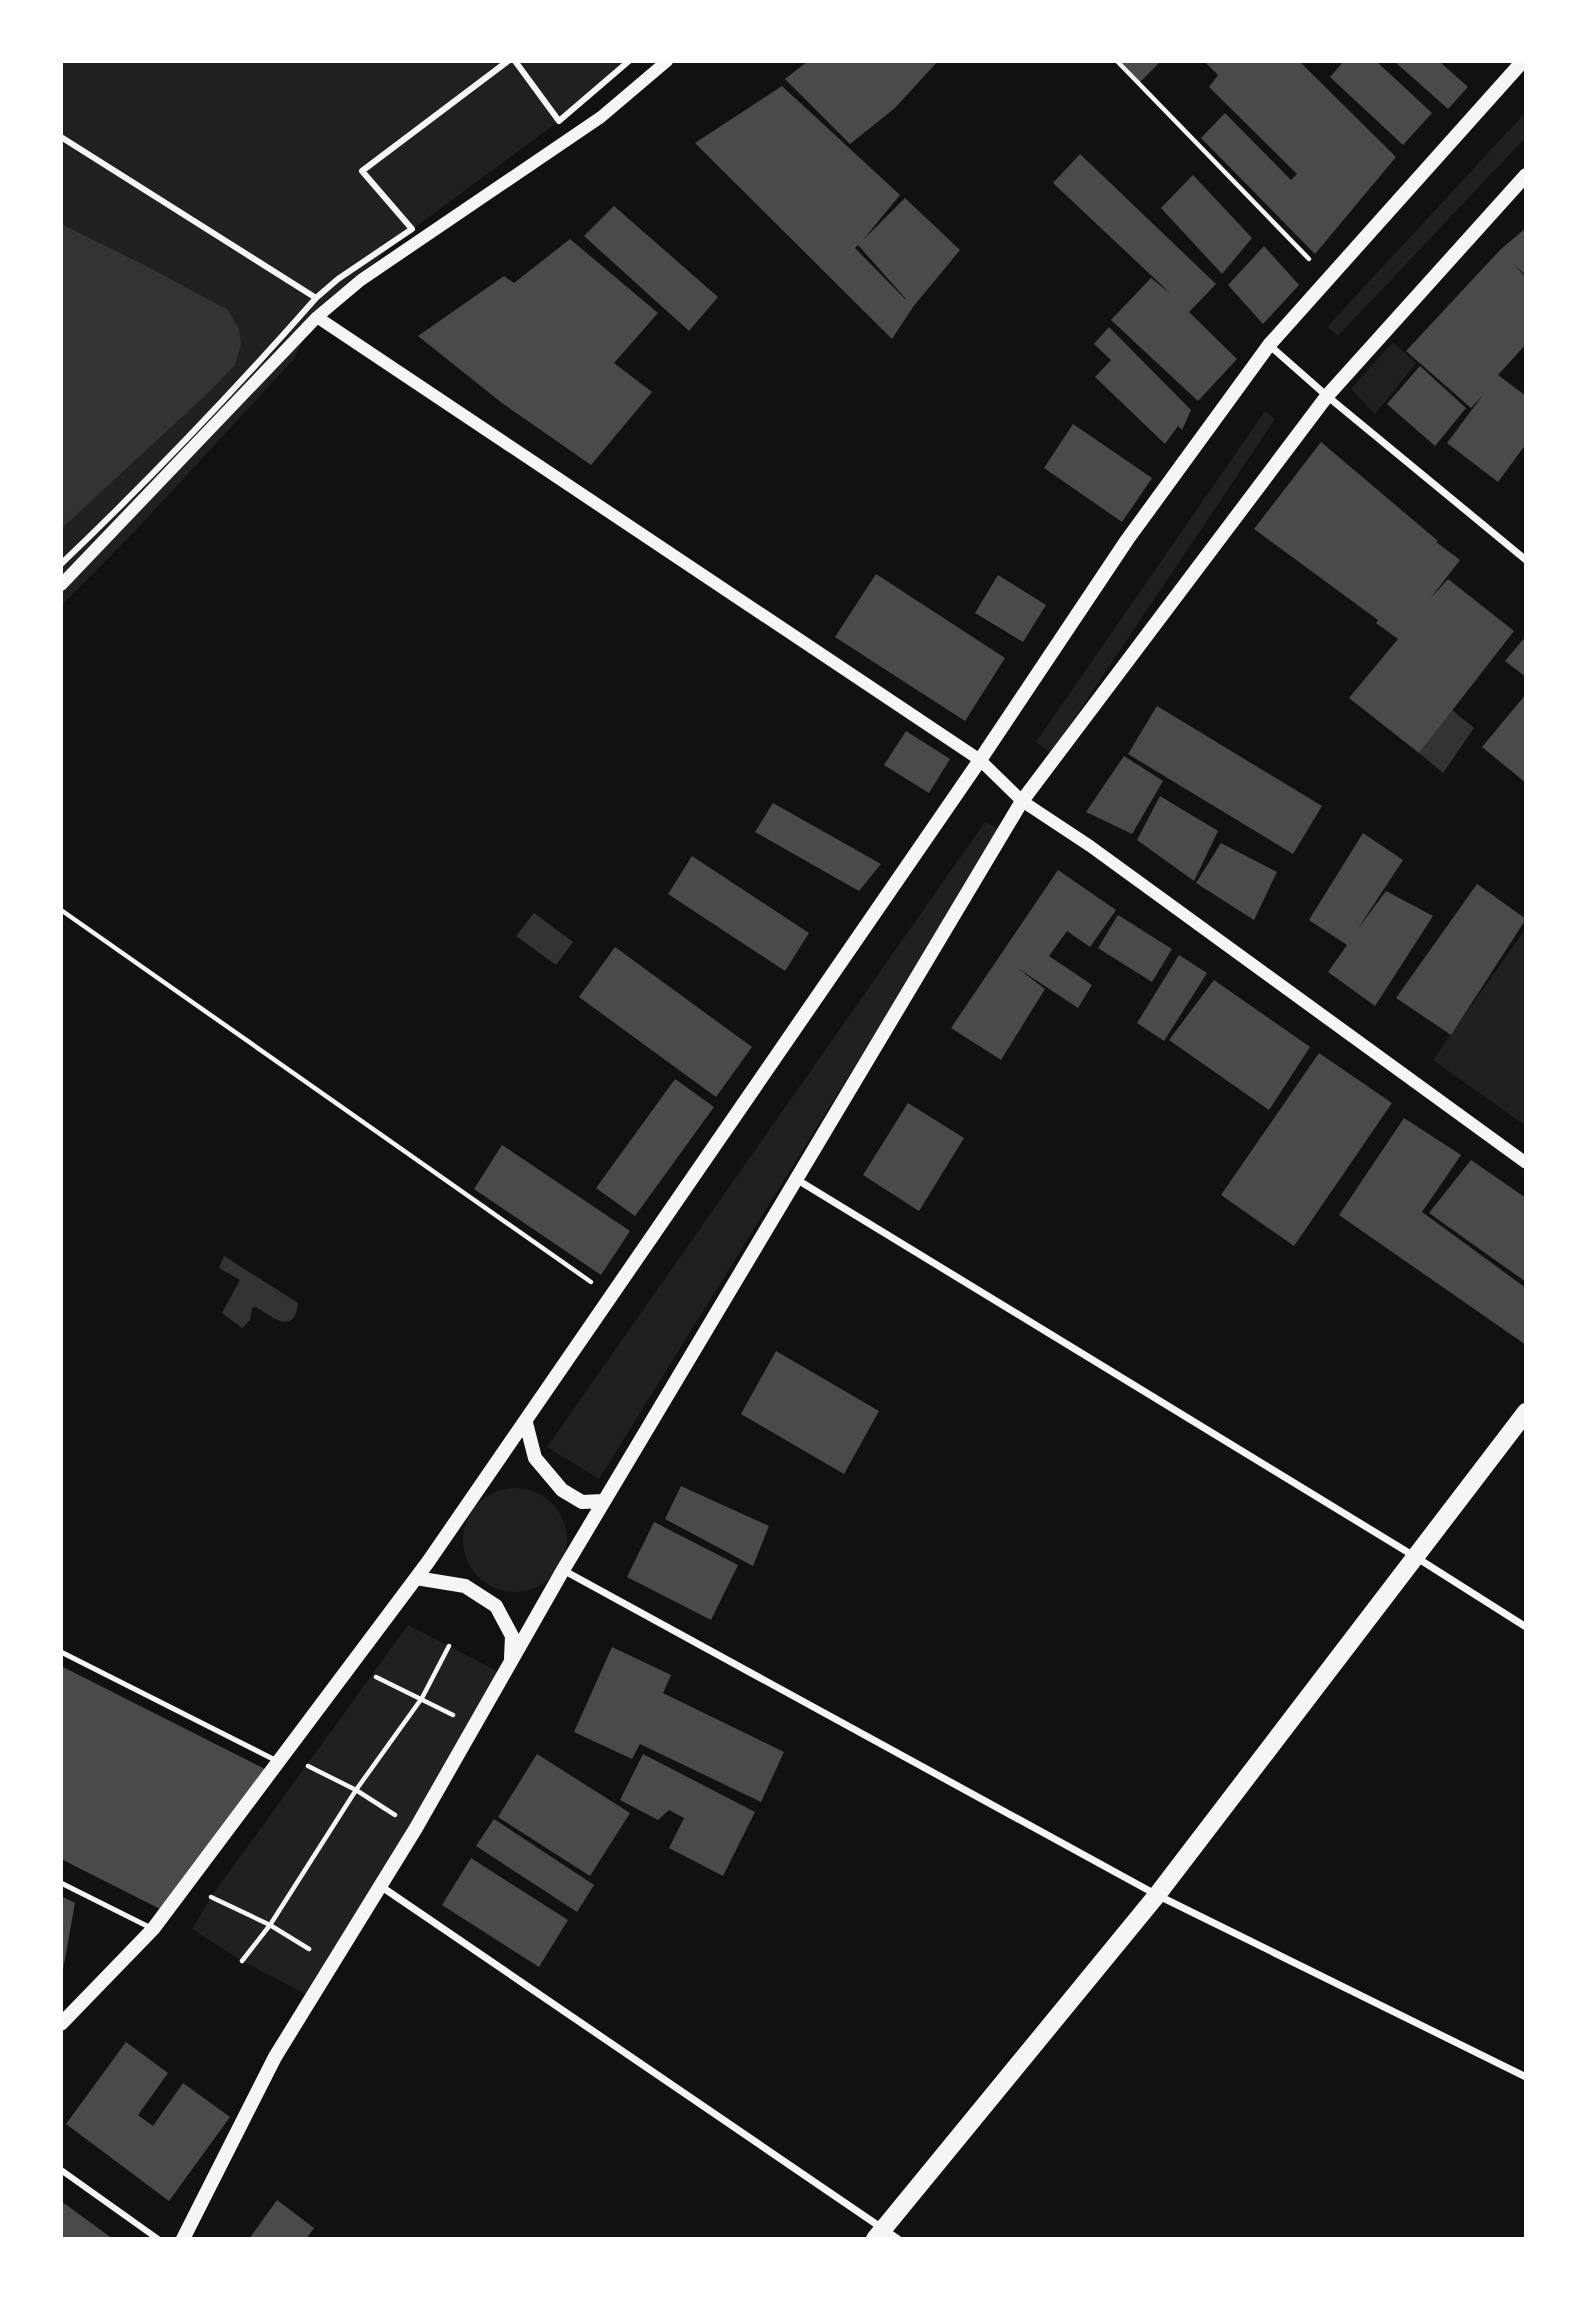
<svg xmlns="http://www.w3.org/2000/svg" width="1587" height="2300" font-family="'Noto Sans',sans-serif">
	<rect width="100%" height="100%" fill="#111"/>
	<!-- green -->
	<path fill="#202020" d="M 61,61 L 629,61 L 559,121 L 391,245 L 377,261 L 360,272 L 320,306 L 294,359 L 136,530 L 61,606 Z
		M 1526,112 L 1526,137 L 1338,336 L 1327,327 Z
		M 1393,342 L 1416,363 L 1375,414 L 1351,389 Z
		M 1265,411 L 1275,419 L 1051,753 L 1036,742 Z
		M 985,822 L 1001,830 L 599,1479 L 547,1447 Z
		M 1526,928 L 1526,1126 L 1433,1060 Z
		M463 1540a52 52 0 1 1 104 0a52 52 0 1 1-104 0Z
		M 408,1625 L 499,1672 L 311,1997 L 242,1961 L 192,1929 L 211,1897 Z"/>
	<!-- water -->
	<path fill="#333" d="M 61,224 L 152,269 L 228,310 L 239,329 L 241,344 L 235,365 L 209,392 L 61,529 Z
		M 1452,710 L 1474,728 L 1443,773 L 1419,753 Z
		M 534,913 L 573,942 L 556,965 L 516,936 Z
		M 224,1256 L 298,1303 C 295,1337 271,1316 256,1307 L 252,1308 L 250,1320 L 242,1328 L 222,1313 L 240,1280 L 219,1268 Z"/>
	<!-- building -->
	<path fill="#4a4a4a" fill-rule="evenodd" d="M 808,61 L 938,61 L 895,108 L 850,144 L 785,79 Z
		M 1120,61 L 1161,61 L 1140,82 Z
		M 1204,61 L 1299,61 L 1396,157 L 1315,254 L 1201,138 L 1225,113 L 1291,180 L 1297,174 L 1209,87 L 1218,75 Z
		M 1344,61 L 1376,61 L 1432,113 L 1403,145 L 1330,77 Z
		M 1394,61 L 1439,61 L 1468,87 L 1448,109 Z
		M 782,86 L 900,195 L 862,241 L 905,198 L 960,250 L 913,307 L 892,339 L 695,143 ZM 858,245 L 906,299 L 905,299 L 855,248 Z
		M 1080,154 L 1216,284 L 1189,312 L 1237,359 L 1198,401 L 1111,320 L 1151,278 L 1171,294 L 1053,183 Z
		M 1193,175 L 1252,238 L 1222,274 L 1161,208 Z
		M 614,206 L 718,297 L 689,331 L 584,236 Z
		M 1526,228 L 1526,276 L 1513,263 L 1526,278 L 1526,344 L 1498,375 L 1526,396 L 1526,444 L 1498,482 L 1447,443 L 1483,395 L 1471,408 L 1406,351 L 1501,249 Z
		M 570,239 L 658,313 L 614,363 L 652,392 L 591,465 L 502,403 L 418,336 L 504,276 L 514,283 Z
		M 1264,246 L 1299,285 L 1263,324 L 1228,285 Z
		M 1109,327 L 1191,410 L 1182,430 L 1178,426 L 1165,444 L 1095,377 L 1111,360 L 1094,344 Z
		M 1420,366 L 1466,408 L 1435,446 L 1387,404 Z
		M 1073,424 L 1152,478 L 1122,522 L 1044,468 Z
		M 1321,442 L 1438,541 L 1436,542 L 1460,560 L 1430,599 L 1448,579 L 1514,631 L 1419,753 L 1349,698 L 1398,639 L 1376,623 L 1378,620 L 1254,529 Z
		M 876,574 L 1005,658 L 965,721 L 835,637 Z
		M 998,575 L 1046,605 L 1023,642 L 975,613 Z
		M 1526,636 L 1526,677 L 1505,661 Z
		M 1526,694 L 1526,783 L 1482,747 Z
		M 1157,706 L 1322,806 L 1293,854 L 1128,754 Z
		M 906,731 L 950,759 L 929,793 L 884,765 Z
		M 1124,756 L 1163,781 L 1132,834 L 1086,812 Z
		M 1160,796 L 1218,831 L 1194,881 L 1137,840 Z
		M 773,803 L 881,864 L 859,891 L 755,832 Z
		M 1363,833 L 1403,860 L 1357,930 L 1386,891 L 1433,916 L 1375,1006 L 1328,972 L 1347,945 L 1309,920 Z
		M 1221,843 L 1277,872 L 1254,920 L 1196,883 Z
		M 692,856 L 809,933 L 785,971 L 668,894 Z
		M 1058,870 L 1116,910 L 1090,947 L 1067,931 L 1049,956 L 1092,985 L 1078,1008 L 1016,967 L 1045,989 L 1001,1060 L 951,1028 Z
		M 1477,884 L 1526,919 L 1451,1035 L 1396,998 Z
		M 1118,915 L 1172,949 L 1152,982 L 1098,948 Z
		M 615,947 L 752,1047 L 716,1097 L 579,997 Z
		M 1179,955 L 1207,973 L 1164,1041 L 1137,1023 Z
		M 1214,980 L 1310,1047 L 1269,1110 L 1169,1040 Z
		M 1319,1053 L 1392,1103 L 1294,1246 L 1221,1195 Z
		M 675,1079 L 714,1107 L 635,1216 L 596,1188 Z
		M 908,1103 L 964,1138 L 919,1211 L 863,1175 Z
		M 1404,1118 L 1461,1155 L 1422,1212 L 1526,1288 L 1526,1345 L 1339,1215 Z
		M 502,1145 L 630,1231 L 601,1275 L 474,1189 Z
		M 1471,1160 L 1526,1198 L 1526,1282 L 1429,1213 Z
		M 776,1351 L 879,1411 L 844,1474 L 741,1414 Z
		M 681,1486 L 769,1526 L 753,1566 L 665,1519 Z
		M 654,1522 L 738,1565 L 711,1620 L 627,1577 Z
		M 612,1647 L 671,1675 L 663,1693 L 784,1752 L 761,1802 L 640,1744 L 632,1759 L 574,1732 Z
		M 61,1666 L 267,1770 L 162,1910 L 61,1859 Z
		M 537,1754 L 630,1813 L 590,1876 L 498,1817 Z
		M 643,1754 L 755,1812 L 723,1876 L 669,1848 L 684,1818 L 669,1810 L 658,1820 L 620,1800 Z
		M 494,1819 L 594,1885 L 577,1912 L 476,1846 Z
		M 471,1858 L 568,1920 L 539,1967 L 442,1905 Z
		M 61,1896 L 75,1903 L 63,1970 L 61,1969 Z
		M 126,2042 L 168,2073 L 138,2115 L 153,2126 L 183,2083 L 230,2117 L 169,2201 L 66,2124 Z
		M 277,2200 L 314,2228 L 306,2239 L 249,2239 Z
		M 61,2201 L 113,2239 L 61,2239 Z"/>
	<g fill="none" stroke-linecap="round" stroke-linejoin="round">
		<!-- path -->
		<path stroke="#f5f5f5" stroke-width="4.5" d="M 1117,61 L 1309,259
			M 61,910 L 591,1282
			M 376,1677 L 453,1715
			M 308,1766 L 356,1790 L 395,1815
			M 211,1897 L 270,1925 L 309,1949
			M 242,1961 L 270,1925 L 356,1790 L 422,1698 L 449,1646"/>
		<!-- service -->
		<path stroke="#f5f5f5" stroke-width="5" d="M 61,1652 L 277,1761
			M 61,1883 L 151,1928"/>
		<!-- pedestrian -->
		<path stroke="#f5f5f5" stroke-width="6" d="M 515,61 L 559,121 L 629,61
			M 61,137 L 316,298 L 338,279 L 412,229 L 362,171 L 508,61
			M 61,564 C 150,479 235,390 316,298
			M 61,2170 L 158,2239"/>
		<!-- minor -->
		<path stroke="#f5f5f5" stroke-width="7" d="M 1269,345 L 1327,396 L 1526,560
			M 796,1179 L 1414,1556 L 1526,1627
			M 563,1570 L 1157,1895 L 1526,2077
			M 379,1885 L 898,2239"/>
		<!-- tertiary -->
		<path stroke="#f5f5f5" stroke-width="12" d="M 317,317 L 980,760 L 1022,801 L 1090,846 L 1526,1163
			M 61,585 L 317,317 L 361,280 L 601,117 L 667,61"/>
		<!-- secondary -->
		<path stroke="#f5f5f5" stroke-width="14" d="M 526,1423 L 535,1458 L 562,1490 L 582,1502 L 603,1501
			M 416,1578 L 465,1586 L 496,1606 L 512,1636 L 511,1658
			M 61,2024 L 153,1929 L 428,1562 L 980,760 L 1127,540 L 1269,345 L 1523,61
			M 183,2239 L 275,2057 L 416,1828 L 563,1570 L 1022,801 L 1327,396 L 1526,175"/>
		<!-- primary -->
		<path stroke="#f5f5f5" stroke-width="18" d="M 875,2239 L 1157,1895 L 1526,1412"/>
	</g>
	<!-- border -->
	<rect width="1587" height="2300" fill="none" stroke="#ffffff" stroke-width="126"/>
</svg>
